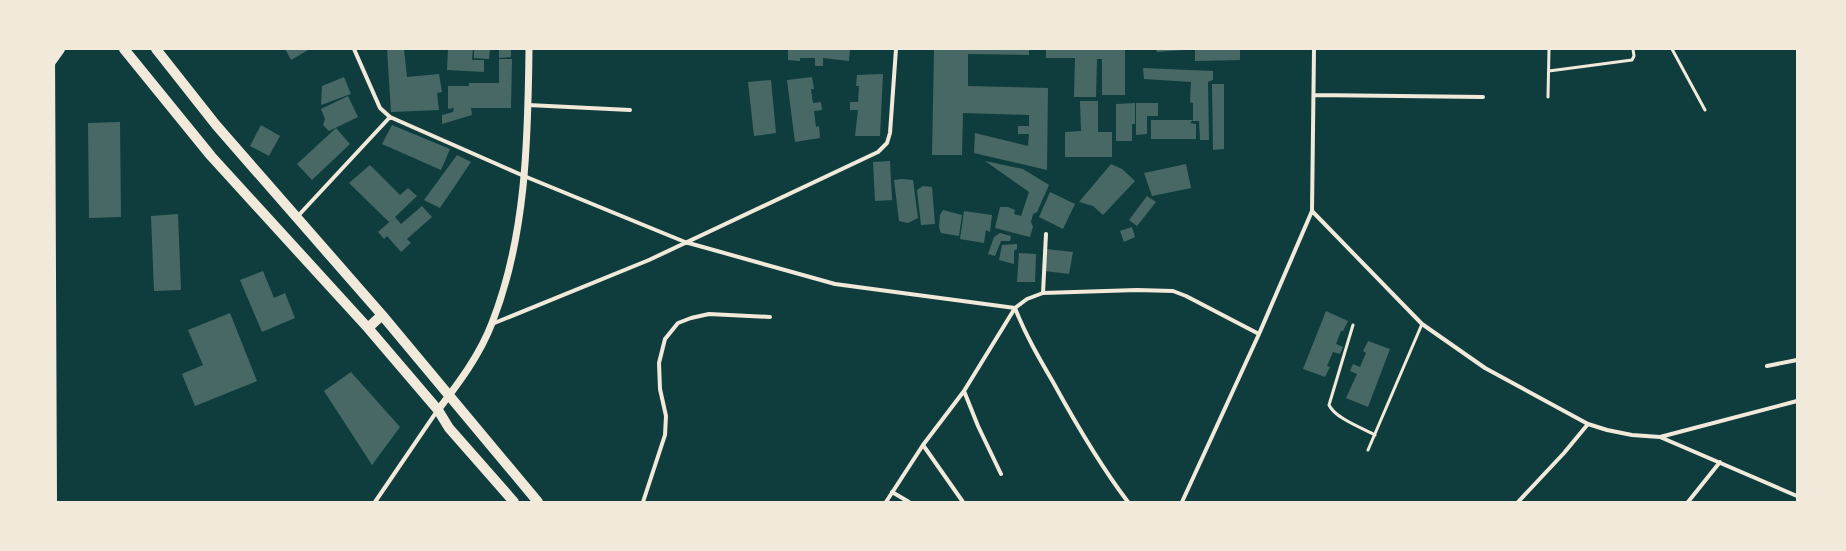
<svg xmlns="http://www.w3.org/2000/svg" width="1846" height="551" font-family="'Golos Text',sans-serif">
	<rect width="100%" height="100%" fill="#0f3d3e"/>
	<!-- building -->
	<path fill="#486865" d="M 285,49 L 310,49 L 291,60 Z
		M 387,49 L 404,49 L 407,77 L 439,74 L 442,92 L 437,93 L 439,110 L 391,112 Z
		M 448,49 L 473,49 L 472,60 L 484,60 L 484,72 L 447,70 Z
		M 474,49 L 490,49 L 489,59 L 474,58 Z
		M 499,49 L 511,49 L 511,57 L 499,58 Z
		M 788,49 L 850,49 L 849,61 L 823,58 L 823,66 L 815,66 L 815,58 L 800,58 L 800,61 L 788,60 Z
		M 934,49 L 1029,49 L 1029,55 L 968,54 L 968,86 L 1048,88 L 1047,170 L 974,153 L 975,133 L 1028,146 L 1029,134 L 1018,134 L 1018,126 L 1029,126 L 1029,115 L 963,113 L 962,155 L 932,155 Z
		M 1046,49 L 1125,49 L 1125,95 L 1102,95 L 1102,59 L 1097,59 L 1096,97 L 1074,97 L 1075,58 L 1046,58 Z
		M 1156,49 L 1184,49 L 1184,50 L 1157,52 Z
		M 1195,49 L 1240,49 L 1240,60 L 1195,61 Z
		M 499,59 L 512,59 L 511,108 L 471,108 L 472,115 L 442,124 L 442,115 L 453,112 L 454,108 L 448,109 L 448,86 L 469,86 L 469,83 L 499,83 Z
		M 1143,68 L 1213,71 L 1213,80 L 1208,82 L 1209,140 L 1200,140 L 1199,121 L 1193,121 L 1193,103 L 1190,102 L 1191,82 L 1144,79 Z
		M 883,74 L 880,136 L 855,136 L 858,110 L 850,110 L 850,102 L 858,102 L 859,86 L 856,86 L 857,75 Z
		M 344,77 L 351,94 L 321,105 L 322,86 Z
		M 812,77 L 814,89 L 811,89 L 813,103 L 821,102 L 822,110 L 814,111 L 816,127 L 819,126 L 820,138 L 795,142 L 787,80 Z
		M 771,80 L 776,133 L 754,136 L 748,82 Z
		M 1212,84 L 1224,84 L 1224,149 L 1213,150 Z
		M 348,96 L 358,117 L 329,131 L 323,125 L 325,119 L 321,109 Z
		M 1080,101 L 1098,101 L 1098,132 L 1112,132 L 1112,157 L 1065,157 L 1065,132 L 1081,131 Z
		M 1135,103 L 1135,124 L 1132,124 L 1132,141 L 1116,141 L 1116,104 Z
		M 1136,103 L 1158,103 L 1158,116 L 1147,116 L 1147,134 L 1136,135 Z
		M 1151,120 L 1193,120 L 1190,123 L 1196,124 L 1196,139 L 1151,139 Z
		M 120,122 L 121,217 L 89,218 L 88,123 Z
		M 261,125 L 280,136 L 269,156 L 250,146 Z
		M 392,125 L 450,149 L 441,170 L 382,144 Z
		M 336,128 L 350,144 L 312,180 L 297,164 Z
		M 457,155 L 471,162 L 440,208 L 424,200 Z
		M 890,161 L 892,200 L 875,201 L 873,162 Z
		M 985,161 L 1023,169 L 1049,185 L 1037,212 L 1033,214 L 1031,222 L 1033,227 L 1030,237 L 995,228 L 1000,207 L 1008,207 L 1015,210 L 1014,214 L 1021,216 L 1029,192 Z
		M 1111,164 L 1122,169 L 1135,181 L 1103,215 L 1093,206 L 1079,202 Z
		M 1186,164 L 1191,188 L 1152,196 L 1144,173 Z
		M 370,165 L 400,195 L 408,188 L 417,196 L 395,217 L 401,224 L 422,206 L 432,217 L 407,239 L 411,243 L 401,252 L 387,236 L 384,239 L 378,232 L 394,218 L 389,222 L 349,183 Z
		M 902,179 L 913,180 L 918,218 L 908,223 L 899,221 L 894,180 Z
		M 923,186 L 932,187 L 935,224 L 921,225 L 917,190 Z
		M 1050,192 L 1075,204 L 1063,229 L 1039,217 Z
		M 1147,196 L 1156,202 L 1137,226 L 1129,220 Z
		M 943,210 L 962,215 L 959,236 L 941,233 L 939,227 L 940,215 Z
		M 964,211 L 992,215 L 990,232 L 986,230 L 984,243 L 960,239 Z
		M 178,214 L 181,290 L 154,291 L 151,216 Z
		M 1132,227 L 1135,237 L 1124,242 L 1120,231 Z
		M 1000,233 L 1011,236 L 1010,241 L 1001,241 L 995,256 L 988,254 L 994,237 Z
		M 1017,244 L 1017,249 L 1014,251 L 1014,264 L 999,260 L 1002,245 Z
		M 1047,249 L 1073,252 L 1069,274 L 1045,271 Z
		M 1019,253 L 1036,254 L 1035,282 L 1017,282 Z
		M 263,271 L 274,298 L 285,293 L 295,318 L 262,332 L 240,280 Z
		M 1326,311 L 1348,321 L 1343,331 L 1341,331 L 1336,344 L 1343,347 L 1340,354 L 1333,352 L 1327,366 L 1330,367 L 1325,377 L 1303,369 Z
		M 230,313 L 257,381 L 195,406 L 182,374 L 203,365 L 188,330 Z
		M 1368,341 L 1390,349 L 1368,407 L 1346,398 L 1357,374 L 1350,371 L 1353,364 L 1360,367 L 1366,353 L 1363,351 Z
		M 351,372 L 400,427 L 372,465 L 324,391 Z"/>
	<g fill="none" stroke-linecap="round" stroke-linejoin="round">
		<!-- service -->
		<path stroke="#f1e9da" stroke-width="3" d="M 1672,49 L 1705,110
			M 1549,71 L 1632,60 L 1634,56 L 1633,49
			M 1548,97 L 1549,49
			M 1353,325 L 1329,405 C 1335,418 1362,428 1375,435
			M 1368,450 L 1422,324"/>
		<!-- minor -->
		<path stroke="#f1e9da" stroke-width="4" d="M 354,49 L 380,108 L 390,117
			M 1315,95 L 1483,97
			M 528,105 L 630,110
			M 1312,211 L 1422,324 L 1485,368 L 1588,424 L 1607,430 L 1632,435 L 1660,437 L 1797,496
			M 297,217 L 390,117 L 524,176 L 685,242 L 835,284 L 1015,308
			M 1043,293 L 1046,234
			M 1015,308 C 1025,334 1039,358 1053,382 C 1076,424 1099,464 1128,502
			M 492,324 L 649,260 L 878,152 L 887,143 L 890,133 L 896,49
			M 1767,366 L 1797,360
			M 964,391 L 978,426 L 1001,474
			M 1660,437 L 1797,401
			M 923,445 L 963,502
			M 892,492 L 909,502
			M 375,502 L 437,411
			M 643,502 L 665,435 L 666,416 L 660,389 L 659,363 L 665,339 L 678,323 L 691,318 L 709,314 L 770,317
			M 886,502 L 923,445 L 964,391 L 1015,308 L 1027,299 L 1043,293 L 1137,290 L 1173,291 L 1186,296 L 1259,334
			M 1182,502 L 1259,334 L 1312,211 L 1314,49
			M 1518,502 L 1564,453 L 1588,424
			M 1688,502 L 1720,462"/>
		<!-- tertiary -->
		<path stroke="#f1e9da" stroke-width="7" d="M 438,410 C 458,384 480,355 492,323 C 526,237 528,140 529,49"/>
		<!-- secondary -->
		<path stroke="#f1e9da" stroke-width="8" d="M 51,49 L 53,502"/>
		<!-- primary -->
		<path stroke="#f1e9da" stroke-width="10" d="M 124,49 L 211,156 L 368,328 L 438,410 L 449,428 L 514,502
			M 156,49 L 216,125 L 382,315 L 538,502
			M 50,63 L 60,49
			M 368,328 L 382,315"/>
	</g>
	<!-- border -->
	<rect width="1846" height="551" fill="none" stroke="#f1e9da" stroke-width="100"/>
</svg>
